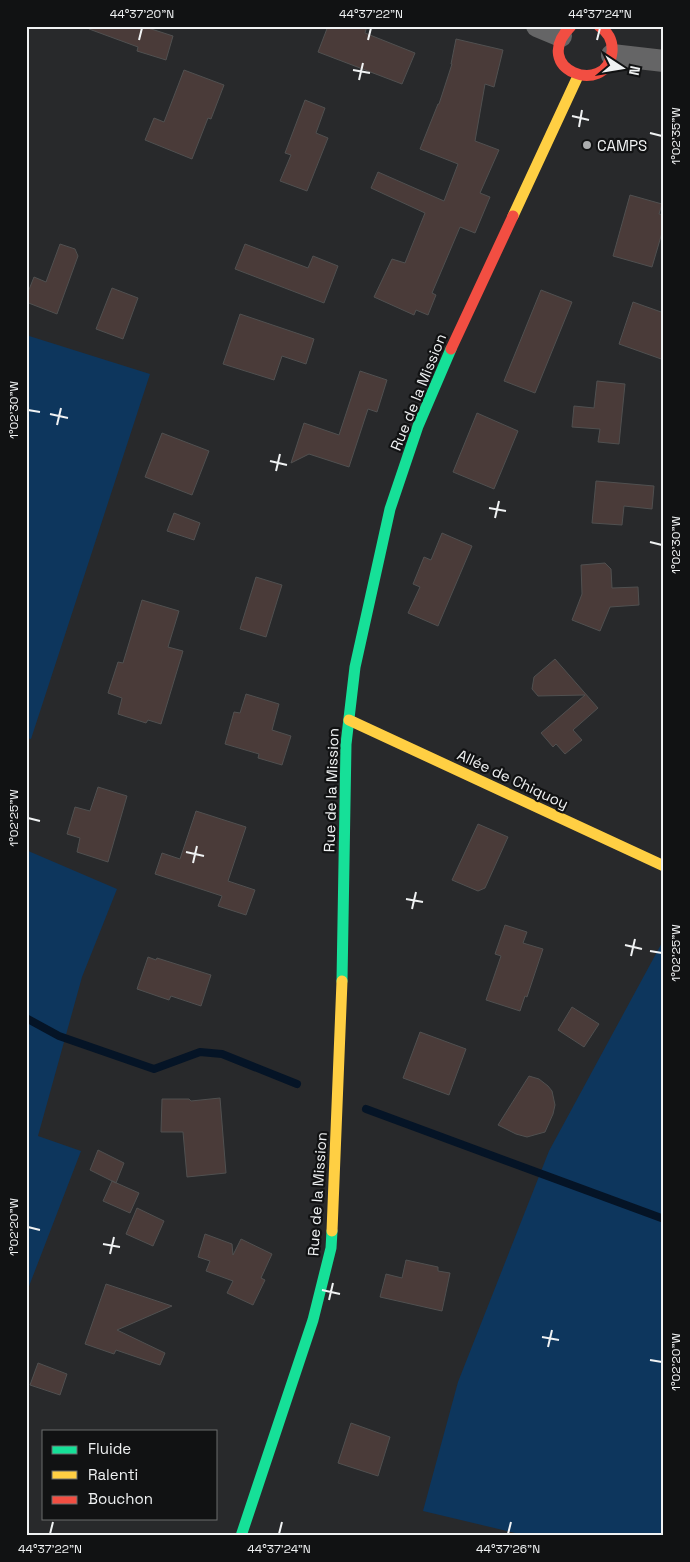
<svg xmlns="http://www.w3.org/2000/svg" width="690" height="1562" font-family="'Space Grotesk',sans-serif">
	<rect width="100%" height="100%" fill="#28292b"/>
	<!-- green -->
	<path fill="#0d365d" d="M 26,335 L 150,374 L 31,739 L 26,738 Z
		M 26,850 L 117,889 L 82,977 L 38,1136 L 81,1151 L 26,1294 Z
		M 664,939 L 664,1536 L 528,1536 L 423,1511 L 458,1382 L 549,1151 Z"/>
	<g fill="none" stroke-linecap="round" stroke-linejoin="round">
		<!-- stream -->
		<path stroke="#051426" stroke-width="8" d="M 26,1018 L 59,1036 L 154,1069 L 200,1052 L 222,1054 L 297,1084
			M 366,1109 L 664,1219"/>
	</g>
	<!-- building -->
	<path fill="#4a3b39" stroke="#505050" d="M 89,26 L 142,26 L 173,36 L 166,60 L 137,51 L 138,47 L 89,29 Z
		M 328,26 L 367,26 L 365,33 L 415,53 L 402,84 L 318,52 Z
		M 456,39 L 503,50 L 494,87 L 485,84 L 475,141 L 499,150 L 480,193 L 490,197 L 475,233 L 460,227 L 432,293 L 436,295 L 428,315 L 416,310 L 414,315 L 374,297 L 392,259 L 405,263 L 425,213 L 371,188 L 378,172 L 444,201 L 458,164 L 420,149 L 438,104 L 439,104 L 452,64 L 451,64 Z
		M 184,70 L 224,85 L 211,119 L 208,118 L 192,159 L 145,140 L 154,118 L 164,122 Z
		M 305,100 L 325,108 L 316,133 L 328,138 L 307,191 L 280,181 L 291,155 L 285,153 Z
		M 630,195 L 662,204 L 659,214 L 664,215 L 664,226 L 652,267 L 613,256 Z
		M 60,244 L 75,249 L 78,256 L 57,314 L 26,302 L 26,297 L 34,277 L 46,282 Z
		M 245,244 L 308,268 L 313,256 L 338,266 L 324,303 L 235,269 Z
		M 112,288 L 138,298 L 123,339 L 96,329 Z
		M 541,290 L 572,302 L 535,393 L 504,381 Z
		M 633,302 L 664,313 L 664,360 L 619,344 Z
		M 240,314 L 314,339 L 306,364 L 282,356 L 274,380 L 223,364 Z
		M 360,371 L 387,380 L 377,412 L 368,409 L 349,467 L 309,454 L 291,463 L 304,423 L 339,435 Z
		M 597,381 L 625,384 L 619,444 L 598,442 L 600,429 L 572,427 L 574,406 L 594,408 Z
		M 477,413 L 518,431 L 494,489 L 453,472 Z
		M 162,433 L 209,451 L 192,495 L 145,477 Z
		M 596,481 L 654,486 L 652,509 L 624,506 L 622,525 L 592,523 Z
		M 174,513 L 200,523 L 194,540 L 167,531 Z
		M 442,533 L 472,546 L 438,626 L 408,613 L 420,587 L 413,584 L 424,557 L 431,560 Z
		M 605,563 L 611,569 L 612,588 L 638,587 L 639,605 L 610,607 L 600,631 L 572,620 L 582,594 L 581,565 Z
		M 256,577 L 282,585 L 266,637 L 240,629 Z
		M 142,600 L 179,611 L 168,647 L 183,651 L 161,724 L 148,720 L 146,723 L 118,714 L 122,698 L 108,693 L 118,662 L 123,663 Z
		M 555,659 L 598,708 L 573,730 L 582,740 L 565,754 L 556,744 L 553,747 L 541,733 L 585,695 L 538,696 L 532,689 L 534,677 Z
		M 246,694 L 279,704 L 272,730 L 291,736 L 282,765 L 258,758 L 259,754 L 225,744 L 234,712 L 240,713 Z
		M 98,787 L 127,796 L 108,862 L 77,852 L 80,838 L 67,834 L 75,807 L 90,811 Z
		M 196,811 L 246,827 L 228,881 L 255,890 L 246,915 L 218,906 L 222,896 L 155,874 L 162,853 L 180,859 Z
		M 478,824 L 508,837 L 485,888 L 478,891 L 452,880 Z
		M 505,925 L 527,932 L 523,943 L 543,949 L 527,997 L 525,996 L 520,1011 L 486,1000 L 501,956 L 495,954 Z
		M 148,957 L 156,960 L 157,958 L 211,975 L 201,1006 L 171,996 L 169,1000 L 137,989 Z
		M 572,1007 L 599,1024 L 584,1047 L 558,1030 Z
		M 420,1032 L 466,1049 L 449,1095 L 403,1078 Z
		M 529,1076 L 539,1079 L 548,1086 L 552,1091 L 555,1105 L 553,1114 L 545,1132 L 527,1137 L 516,1134 L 498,1125 Z
		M 220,1098 L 226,1173 L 187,1177 L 183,1132 L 161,1132 L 162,1099 L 189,1099 L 191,1101 Z
		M 98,1150 L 124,1163 L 116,1183 L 90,1170 Z
		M 112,1181 L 139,1193 L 130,1213 L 103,1201 Z
		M 137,1208 L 164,1221 L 153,1246 L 126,1234 Z
		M 205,1234 L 232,1244 L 233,1255 L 241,1239 L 272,1254 L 261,1278 L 265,1280 L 253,1305 L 227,1293 L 233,1281 L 206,1271 L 210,1261 L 198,1257 Z
		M 406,1260 L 438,1267 L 438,1271 L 450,1273 L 442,1311 L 380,1297 L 386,1274 L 402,1278 Z
		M 106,1284 L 172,1306 L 117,1330 L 165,1353 L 160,1365 L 116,1350 L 114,1354 L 85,1344 Z
		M 38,1363 L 67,1374 L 60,1395 L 30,1385 Z
		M 351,1423 L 390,1437 L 378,1476 L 338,1463 Z"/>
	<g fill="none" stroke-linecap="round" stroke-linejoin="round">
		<!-- street -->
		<path stroke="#656566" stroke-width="22" d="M 537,26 L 561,36
			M 612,55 L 664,61"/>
		<!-- fast -->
		<path stroke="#16e098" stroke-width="11" d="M 342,981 L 346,744 L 355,667 L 390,509 L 418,426 L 451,349
			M 241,1536 L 313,1320 L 331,1248 L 332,1231"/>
		<!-- slow -->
		<path stroke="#ffcf43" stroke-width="11" d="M 513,216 L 578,76
			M 349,720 L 664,866
			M 332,1231 L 342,981"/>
		<!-- jam -->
		<path stroke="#f24e42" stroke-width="11" d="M 571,26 C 528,69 607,98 612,52 C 613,41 608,32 599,26
			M 451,349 L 513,216"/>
	</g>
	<!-- ticks -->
	<path fill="none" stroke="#f0f2f3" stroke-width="2" d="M 139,40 L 142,28M 368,40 L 371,28M 597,40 L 600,28M 353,70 L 370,73M 359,80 L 363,63M 572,116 L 589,120M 579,127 L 582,110M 650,133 L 662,136M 28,410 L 40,412M 50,414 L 68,418M 57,425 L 61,408M 270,461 L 287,465M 276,471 L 280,454M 489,508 L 506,511M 495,518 L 499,501M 650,542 L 662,545M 28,818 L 40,821M 186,852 L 204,856M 193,863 L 197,846M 406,899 L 423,902M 412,909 L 416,892M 625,945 L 642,949M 650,951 L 662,953M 631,956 L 635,939M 28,1227 L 40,1230M 103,1244 L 120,1247M 110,1254 L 114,1237M 322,1290 L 340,1294M 329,1300 L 333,1283M 542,1337 L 559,1340M 548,1347 L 552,1330M 650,1360 L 662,1362M 50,1534 L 53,1522M 279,1534 L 282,1522M 508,1534 L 511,1522"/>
	<!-- markers -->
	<circle fill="#aaacad" stroke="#111213" stroke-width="2" cx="587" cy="145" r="5"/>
	<g text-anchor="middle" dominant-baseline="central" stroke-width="4.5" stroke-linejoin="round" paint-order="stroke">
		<!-- poi labels -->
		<g font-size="15" fill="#f0f2f3" stroke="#111213" text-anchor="start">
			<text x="597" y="145">CAMPS</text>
		</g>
		<!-- street labels -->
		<g font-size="15" fill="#f0f2f3" stroke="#111213">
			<text transform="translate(418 392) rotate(-68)">Rue de la Mission</text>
			<text transform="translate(513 779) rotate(25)">Allée de Chiquoy</text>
			<text transform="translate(331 790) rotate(-88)">Rue de la Mission</text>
			<text transform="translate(317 1194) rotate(-86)">Rue de la Mission</text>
		</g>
	</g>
	<!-- border -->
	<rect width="690" height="1562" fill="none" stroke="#111213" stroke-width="55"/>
	<!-- legend -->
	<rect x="42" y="1430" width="175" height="90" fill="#111213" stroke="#6a6c6d"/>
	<rect x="52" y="1446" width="25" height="8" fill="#16e098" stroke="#6a6c6d"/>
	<text x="88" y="1454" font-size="15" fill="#f0f2f3">Fluide</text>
	<rect x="52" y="1471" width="25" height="8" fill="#ffcf43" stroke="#6a6c6d"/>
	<text x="88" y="1480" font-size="15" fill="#f0f2f3">Ralenti</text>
	<rect x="52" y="1496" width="25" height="8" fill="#f24e42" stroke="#6a6c6d"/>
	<text x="88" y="1504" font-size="15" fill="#f0f2f3">Bouchon</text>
	<!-- north arrow -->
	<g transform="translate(622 68) rotate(102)" stroke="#111213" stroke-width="4" paint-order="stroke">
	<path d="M0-4L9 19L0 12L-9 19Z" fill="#f0f2f3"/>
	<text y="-8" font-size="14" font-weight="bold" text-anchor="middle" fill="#f0f2f3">N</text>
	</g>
	<rect x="28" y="28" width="634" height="1506" fill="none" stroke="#f0f2f3" stroke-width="2"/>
	<g font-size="12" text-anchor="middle" fill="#f0f2f3">
		<text x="142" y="18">44°37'20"N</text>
		<text x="371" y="18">44°37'22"N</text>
		<text x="600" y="18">44°37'24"N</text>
		<text transform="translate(676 136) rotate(-90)" y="4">1°02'35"W</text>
		<text transform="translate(14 410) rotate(-90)" y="4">1°02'30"W</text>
		<text transform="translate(676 545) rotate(-90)" y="4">1°02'30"W</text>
		<text transform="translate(14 818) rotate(-90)" y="4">1°02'25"W</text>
		<text transform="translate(676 953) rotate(-90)" y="4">1°02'25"W</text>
		<text transform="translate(14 1227) rotate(-90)" y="4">1°02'20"W</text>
		<text transform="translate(676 1362) rotate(-90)" y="4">1°02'20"W</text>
		<text x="50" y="1553">44°37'22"N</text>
		<text x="279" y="1553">44°37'24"N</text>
		<text x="508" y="1553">44°37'26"N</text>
	</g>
</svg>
